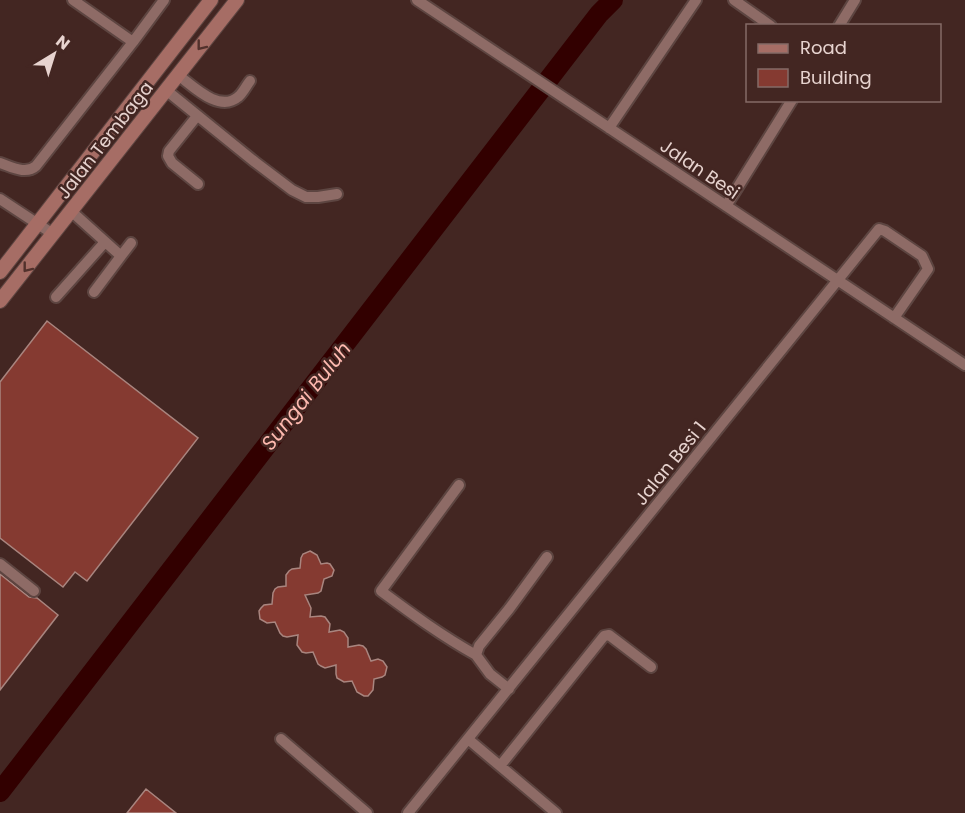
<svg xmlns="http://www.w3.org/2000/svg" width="965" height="813" font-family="Poppins,sans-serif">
	<rect width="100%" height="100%" fill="#432622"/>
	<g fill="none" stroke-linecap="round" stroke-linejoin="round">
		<!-- river -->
		<path stroke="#320000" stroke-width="20" d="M 0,792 L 599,14 L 613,0"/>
	</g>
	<!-- building -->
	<path fill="#853a31" stroke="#a9857f" stroke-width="1.5" d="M 47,321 L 198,438 L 87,581 L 75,572 L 63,587 L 0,538 L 0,382 Z
		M 310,551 L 317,555 L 321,564 L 327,563 L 330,564 L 334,570 L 332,576 L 324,579 L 321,591 L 318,593 L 305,595 L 311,608 L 310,617 L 321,616 L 325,617 L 330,624 L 329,632 L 340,630 L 344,632 L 348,638 L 348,647 L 359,645 L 363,646 L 366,649 L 371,661 L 378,659 L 383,661 L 387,667 L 385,675 L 382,677 L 374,679 L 373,690 L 368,696 L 364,696 L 357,692 L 352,681 L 344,682 L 337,678 L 336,674 L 336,665 L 325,668 L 321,666 L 318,664 L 313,652 L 306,653 L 302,652 L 297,645 L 298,635 L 287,637 L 283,636 L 280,633 L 275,622 L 267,623 L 260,619 L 259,611 L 261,608 L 264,605 L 272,604 L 273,593 L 275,589 L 278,587 L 286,586 L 286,575 L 289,571 L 292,569 L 300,568 L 301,558 L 303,554 Z
		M 0,574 L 29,597 L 37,598 L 58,615 L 0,690 Z
		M 146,789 L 176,813 L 127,813 Z"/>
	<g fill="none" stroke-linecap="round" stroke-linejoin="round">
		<!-- minor casing -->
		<g stroke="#5d4541" stroke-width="14">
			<path id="minor" d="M 73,0 L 133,42
				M 417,0 L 965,365
				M 734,0 L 771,26
				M 839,26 L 855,0
				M 178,75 C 193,86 219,113 238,97 C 243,93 246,86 250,81
				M 166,90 L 255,162 L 292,190 L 306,197 L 318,197 L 337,194
				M 197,116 L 169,151 L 168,156 L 172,163 L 198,184
				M 609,128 L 696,0
				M 0,163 C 12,167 26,175 36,166 L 133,42 L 164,0
				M 0,199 L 53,234
				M 726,206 L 792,100
				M 71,211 L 121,256 L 94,292
				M 121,256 L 131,243
				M 56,297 L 105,242
				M 459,485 L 381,591 C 412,614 442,636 476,655
				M 0,564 L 34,591
				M 509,689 L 490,674 L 476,655 L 479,646 L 509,609 L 547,557
				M 281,739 L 367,813
				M 468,739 L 556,813
				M 500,766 L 604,636 L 609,635 L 651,667
				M 408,813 L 879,229 L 885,231 L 922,256 L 928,269 L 894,318"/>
		</g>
		<!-- major casing -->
		<g stroke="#5d4541" stroke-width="16">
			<path id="major" d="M 0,272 L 211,0
				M 0,301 L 237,0"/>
		</g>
		<!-- minor -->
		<use href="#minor" stroke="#8e6b66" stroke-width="10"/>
		<!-- major -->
		<use href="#major" stroke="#a66d65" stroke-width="14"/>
	</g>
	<!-- one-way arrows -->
	<defs><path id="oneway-chevron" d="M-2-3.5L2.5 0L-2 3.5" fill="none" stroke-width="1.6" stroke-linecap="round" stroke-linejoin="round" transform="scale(1.5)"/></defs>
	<g stroke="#52312c">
		<use href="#oneway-chevron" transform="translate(201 46) rotate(128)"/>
		<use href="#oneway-chevron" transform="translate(27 268) rotate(128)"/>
	</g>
	<g text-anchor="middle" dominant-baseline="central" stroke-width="5" stroke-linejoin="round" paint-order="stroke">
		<!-- street labels -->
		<g font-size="18" fill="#e7d3cf" stroke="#432622">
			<text transform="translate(105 140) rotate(-52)">Jalan Tembaga</text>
			<text transform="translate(700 169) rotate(34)">Jalan Besi</text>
			<text transform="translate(670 463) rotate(-51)">Jalan Besi 1</text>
		</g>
		<!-- water labels -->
		<g font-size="20" font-style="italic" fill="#ffbab0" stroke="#432622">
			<text transform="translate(306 396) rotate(-52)">Sungai Buluh</text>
		</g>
	</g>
	<!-- legend -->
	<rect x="746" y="24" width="195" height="78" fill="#432622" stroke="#856b67" stroke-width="1.5"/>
	<rect x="758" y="44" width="30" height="9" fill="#a66d65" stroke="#856b67" stroke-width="1.5"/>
	<text x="800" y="54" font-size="18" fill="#e7d3cf">Road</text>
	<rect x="758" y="69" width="30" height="18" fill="#853a31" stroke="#856b67" stroke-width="1.5"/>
	<text x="800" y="84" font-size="18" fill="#e7d3cf">Building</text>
	<!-- north arrow -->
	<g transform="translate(54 54) rotate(38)" stroke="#432622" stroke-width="4.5" paint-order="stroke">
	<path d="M0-4.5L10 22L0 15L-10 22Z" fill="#e7d3cf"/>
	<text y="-9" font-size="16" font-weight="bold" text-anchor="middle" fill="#e7d3cf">N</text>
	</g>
</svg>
